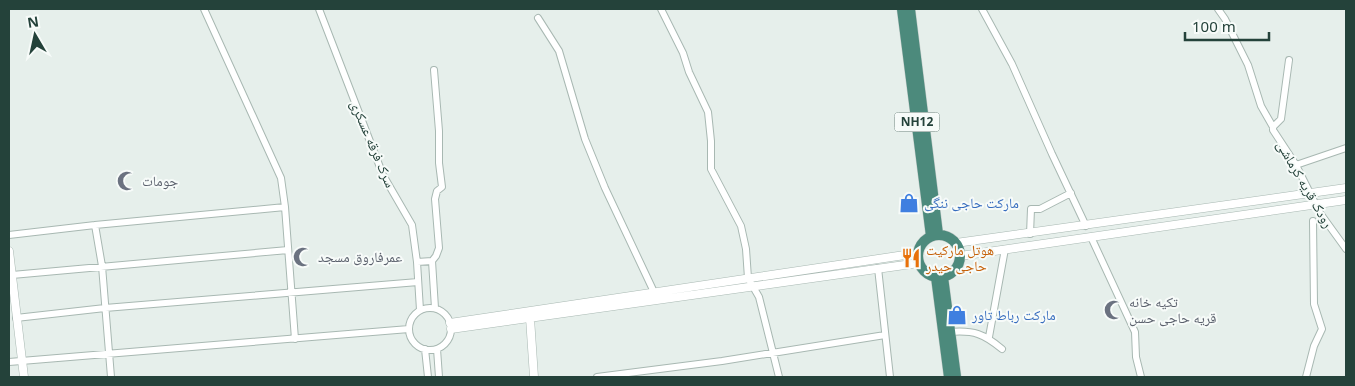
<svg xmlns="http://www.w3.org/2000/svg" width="1355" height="386" viewBox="0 0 1355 386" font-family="'Noto Sans','Noto Naskh Arabic',sans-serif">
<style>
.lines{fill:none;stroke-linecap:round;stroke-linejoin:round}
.minor-casing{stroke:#a8b8b2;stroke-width:8}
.tertiary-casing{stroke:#a8b8b2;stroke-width:9}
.trunk-casing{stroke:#c2cac8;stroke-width:11}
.minor{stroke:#fff;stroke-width:6}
.tertiary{stroke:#fff;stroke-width:8}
.trunk{stroke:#4c8a7c;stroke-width:10}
.labels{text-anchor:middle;stroke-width:4;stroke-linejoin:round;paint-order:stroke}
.shield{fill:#f7fbf9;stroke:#637a73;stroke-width:1}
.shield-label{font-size:12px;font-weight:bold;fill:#24423a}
.street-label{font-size:14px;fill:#24423a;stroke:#f7fbf9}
.worship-label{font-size:14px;fill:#5b616d;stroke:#f7fbf9;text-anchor:start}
.shop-label{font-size:14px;fill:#366cbe;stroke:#f7fbf9;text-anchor:start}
.food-label{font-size:14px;fill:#c56008;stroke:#f7fbf9;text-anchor:start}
</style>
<rect width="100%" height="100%" fill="#e6efeb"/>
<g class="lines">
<defs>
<path id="minor" d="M204,9L281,178L285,207L295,339
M319,9L383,175L412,225L417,262L420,310
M661,9L683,53L689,72L708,112L711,141V169L741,226L746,249L748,278L759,297L779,377
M982,9L1012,64L1052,154L1086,226
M1218,9L1225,19L1248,65L1261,106L1273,127
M538,18L559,51L585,139L605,188L654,292
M1289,60L1281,119L1273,127V130L1296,165L1320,213L1346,249
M1296,165L1346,148
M95,225L102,266L111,377
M1030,234L1031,209H1040L1071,193
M9,235L95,225L285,207
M1091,237L1135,332L1136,357L1141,377
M432,261L436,256L439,248L435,199L437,191L442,187L439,163V131L434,70
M417,262L432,261L435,308
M878,268L890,377
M12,275L288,250
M409 329a21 21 0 1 1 42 0a21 21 0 1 1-42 0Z
M16,318L105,308L418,282
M950,332C974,330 984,334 1002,349
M989,337L1005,249
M425,349L428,377
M437,349L439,377
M9,362L409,329
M597,377L722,361L885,335
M1306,377L1314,346L1322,329L1314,304L1313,221"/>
<path id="tertiary" d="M956,243L1346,188
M9,251L24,377
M960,256L1346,200
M530,318L534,377
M450,323L918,253
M451,329L919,263"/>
<path id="trunk" d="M902,9L931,236
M910,9L938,234
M918 256a21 21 0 1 1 42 0a21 21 0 1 1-42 0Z
M936,277L949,377
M943,277L956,377"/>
</defs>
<use href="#minor" class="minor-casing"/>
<use href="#tertiary" class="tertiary-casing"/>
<use href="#trunk" class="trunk-casing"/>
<use href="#minor" class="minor"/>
<use href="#tertiary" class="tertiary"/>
<use href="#trunk" class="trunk"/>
</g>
<defs>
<symbol id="mosque-bare" viewBox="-9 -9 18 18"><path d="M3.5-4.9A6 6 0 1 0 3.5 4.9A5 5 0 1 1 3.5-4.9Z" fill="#6b7280" stroke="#f7fbf9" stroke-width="2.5" paint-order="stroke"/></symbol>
<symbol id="shop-bare" viewBox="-9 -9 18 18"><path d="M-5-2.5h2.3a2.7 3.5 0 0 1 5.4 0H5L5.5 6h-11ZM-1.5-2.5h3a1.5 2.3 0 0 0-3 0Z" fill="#3f7fe0" stroke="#f7fbf9" stroke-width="2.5" paint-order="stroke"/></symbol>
<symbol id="restaurant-bare" viewBox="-9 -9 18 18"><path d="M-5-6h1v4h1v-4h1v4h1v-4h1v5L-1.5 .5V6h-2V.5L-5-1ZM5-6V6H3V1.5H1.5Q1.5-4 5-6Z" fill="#e8710a" stroke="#f7fbf9" stroke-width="2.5" paint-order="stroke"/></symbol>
</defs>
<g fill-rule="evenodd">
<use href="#mosque-bare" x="113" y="167" width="28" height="28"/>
<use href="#shop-bare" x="895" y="189" width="28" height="28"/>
<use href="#mosque-bare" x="289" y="243" width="28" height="28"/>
<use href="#restaurant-bare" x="897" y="244" width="28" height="28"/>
<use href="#mosque-bare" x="1100" y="296" width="28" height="28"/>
<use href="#shop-bare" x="943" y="301" width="28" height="28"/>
</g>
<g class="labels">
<rect class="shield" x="894.5" y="112.5" width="45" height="19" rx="4"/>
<g class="shield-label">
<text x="917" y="126">NH12</text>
</g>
<g class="street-label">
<text transform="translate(373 144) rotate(67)" y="5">سرک فرقه عسکری</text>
<text transform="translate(1305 184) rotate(60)" y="5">رودک قریه کرماشی</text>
</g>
<g class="worship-label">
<text x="142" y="186">جومات</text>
<text x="318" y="262">عمرفاروق مسجد</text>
<text x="1129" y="307">تکیه خانه<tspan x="1129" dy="16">قریه حاجی حسن</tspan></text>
</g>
<g class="shop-label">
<text x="924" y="208">مارکت حاجی ننگی</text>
<text x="972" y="320">مارکت رباط تاور</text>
</g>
<g class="food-label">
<text x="926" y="255">هوتل مارکیت<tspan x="926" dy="16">حاجی حیدر</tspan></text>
</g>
</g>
<rect width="1355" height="386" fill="none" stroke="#24423a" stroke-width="20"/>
<g transform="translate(35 35) rotate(351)" stroke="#f7fbf9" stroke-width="4" paint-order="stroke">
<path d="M0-4L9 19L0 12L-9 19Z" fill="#24423a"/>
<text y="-8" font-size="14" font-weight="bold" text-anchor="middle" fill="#24423a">N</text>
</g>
<path d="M1185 32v8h84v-8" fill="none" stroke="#24423a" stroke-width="2.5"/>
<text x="1192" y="32" font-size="15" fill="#24423a" stroke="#f7fbf9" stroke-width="4" paint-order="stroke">100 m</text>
</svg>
